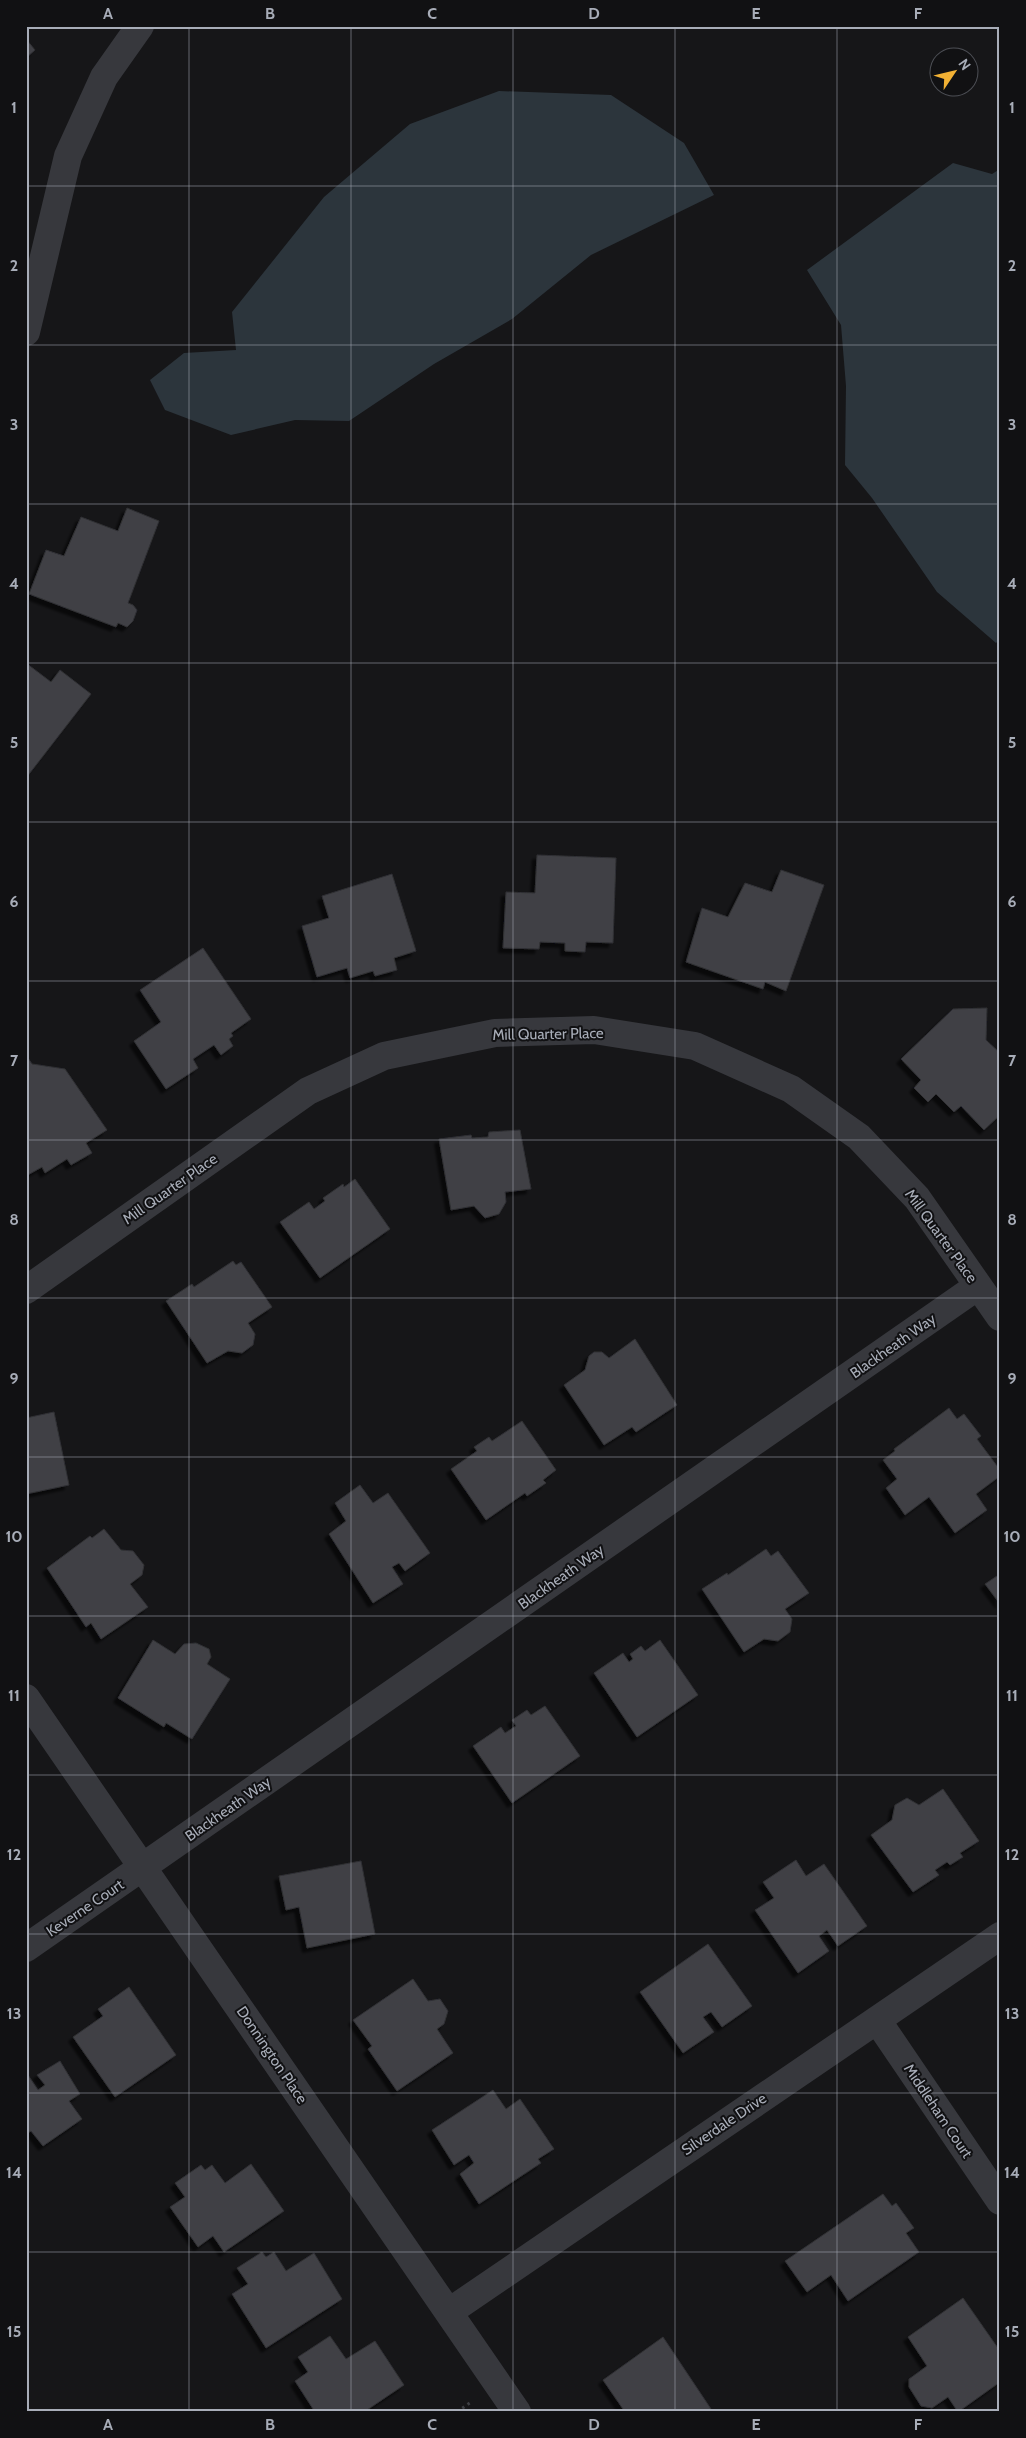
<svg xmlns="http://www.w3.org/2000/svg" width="1026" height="2438" viewBox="0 0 1026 2438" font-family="Cabin,sans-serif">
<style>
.water{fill:#2c353c}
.building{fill:#404145;stroke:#303034;filter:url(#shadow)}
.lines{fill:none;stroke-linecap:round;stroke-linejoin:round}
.path{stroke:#3d3f44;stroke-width:3;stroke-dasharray:2.5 4;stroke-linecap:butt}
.minor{stroke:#37383d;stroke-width:28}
.grid{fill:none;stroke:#a8adb8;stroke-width:1;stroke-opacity:0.55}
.labels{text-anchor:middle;stroke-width:4;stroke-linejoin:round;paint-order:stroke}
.street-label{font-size:15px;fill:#a8adb8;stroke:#111113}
.neatline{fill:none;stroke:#a8adb8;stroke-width:2}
.grid-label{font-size:16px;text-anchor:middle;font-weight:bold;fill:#a8adb8}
</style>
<defs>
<filter id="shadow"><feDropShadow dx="-4.5" dy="4.5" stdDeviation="1" flood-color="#0009"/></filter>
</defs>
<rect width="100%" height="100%" fill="#161618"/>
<path class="water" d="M499,91L611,95L684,143L714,195L591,255L512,319L434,364L349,421L295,420L231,435L165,410L150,380L184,353L236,350L232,312L324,197L410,124Z
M953,163L992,174L1000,169V639L996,643L937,592L872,498L845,465L846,386L841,325L807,270Z"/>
<path class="building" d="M26,39L35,50L26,58Z
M127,508L159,521L128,603L133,605L137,610L133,621L127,627L118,623L116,627L29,594L46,550L64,556L81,517L118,531Z
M26,663L51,682L60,670L91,694L26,778Z
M537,855L616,858L613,943L586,942L585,952L565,951V943L540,942L539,949L503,948L506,892L535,893Z
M781,870L824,885L786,991L765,982L763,989L686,962L702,908L728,917L745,883L772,892Z
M392,874L416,951L394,958L397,970L375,976L373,971L350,978L347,968L317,977L302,926L329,918L322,896Z
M203,948L251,1019L231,1033L233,1036L229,1039L233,1046L221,1055L214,1045L193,1059L198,1068L166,1089L134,1041L161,1022L140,990Z
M987,1008L986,1040L1000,1053V1115L984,1130L961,1106L954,1112L936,1094L928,1102L914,1088L921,1080L901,1059L953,1009Z
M26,1055L32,1064L65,1069L107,1130L86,1143L92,1153L71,1165L67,1159L45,1173L42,1167L26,1176Z
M520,1130L531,1189L505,1192L506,1202L499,1214L485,1218L474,1206L451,1210L439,1139L471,1135L472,1138L488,1137L489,1132Z
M355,1179L390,1229L320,1278L280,1222L309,1202L314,1209L325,1201L323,1198L343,1184L344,1187Z
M233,1261L236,1265L241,1262L272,1307L248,1323L255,1334L253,1345L242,1353L228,1351L207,1363L166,1301L192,1284L194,1287Z
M635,1339L677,1405L636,1432L632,1427L604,1445L564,1385L585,1370L589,1356L594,1352H602L609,1358Z
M949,1408L957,1419L964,1414L981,1436L977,1439L1000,1470V1476L976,1494L987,1510L955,1533L929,1497L905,1515L886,1488L897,1479L883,1460L895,1451L894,1449Z
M54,1412L69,1485L26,1494V1418Z
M522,1421L556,1470L543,1480L546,1483L527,1496L525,1493L486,1520L451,1469L477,1451L474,1447L489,1437L492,1441Z
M360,1485L373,1503L388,1493L430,1553L405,1571L399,1563L392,1567L403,1584L373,1603L329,1534L346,1521L335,1503Z
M104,1529L121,1550L133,1551L144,1565L142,1575L130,1584L148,1607L101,1639L91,1623L86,1627L47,1568L90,1536L92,1538Z
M766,1549L771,1556L778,1551L809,1593L785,1609L792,1619L790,1632L778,1641L764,1639L744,1652L702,1589L727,1573L728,1575Z
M1000,1574V1604L985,1584Z
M153,1640L175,1654L184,1644L196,1643L209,1649L211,1657L207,1664L230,1679L192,1739L166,1723L164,1727L118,1698Z
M660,1640L698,1695L637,1737L594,1673L623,1653L629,1662L633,1659L630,1654L641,1646L645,1651Z
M545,1706L580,1756L512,1803L473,1746L501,1727L505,1733L516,1726L512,1720L527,1710L531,1715Z
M943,1789L979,1841L960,1853L963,1857L950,1865L947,1862L935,1870L939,1875L913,1892L871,1835L892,1820L895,1805L907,1798L919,1805Z
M796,1860L806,1876L824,1864L867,1926L838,1946L827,1930L819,1936L829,1951L798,1973L755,1910L774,1898L763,1882Z
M361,1861L375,1934L307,1948L299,1907L286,1910L279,1876Z
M708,1944L752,2006L722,2027L711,2012L703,2017L714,2032L683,2053L640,1992Z
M413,1979L428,2001L440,1999L448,2011L444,2024L437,2029L453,2053L397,2091L368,2049L372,2046L353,2020Z
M129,1987L176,2055L115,2097L73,2037L103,2016L98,2009Z
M60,2061L80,2094L69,2101L82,2119L43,2146L31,2131L26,2134V2072L38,2090L45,2085L37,2075Z
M493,2090L506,2109L520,2099L554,2149L538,2159L541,2163L479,2204L460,2174L474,2163L469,2155L454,2165L432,2130Z
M251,2164L284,2211L224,2252L213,2236L198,2247L170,2207L185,2197L175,2183L201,2165L205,2170L212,2165L225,2183Z
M883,2194L892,2206L896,2203L914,2228L906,2233L919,2252L848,2301L831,2275L807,2292L785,2261Z
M262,2252L266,2257L274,2252L286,2271L314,2253L342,2299L266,2348L232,2294L248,2284L237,2268Z
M963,2298L1000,2351V2382L958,2412L948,2397L932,2408L921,2406L909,2387V2379L927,2366L908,2337Z
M330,2336L346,2359L375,2341L404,2385L364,2412H315L295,2381L308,2372L298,2357Z
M663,2337L711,2409L707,2412H625L603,2380Z"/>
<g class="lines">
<path class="path" d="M457,2412L471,2402"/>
<path class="minor" d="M26,332L68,156L104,77L140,26
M26,1290L308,1091L384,1056L495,1033L594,1030L695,1046L791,1089L859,1137L917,1198L1000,1317
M26,1698L517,2412
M26,1948L978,1286
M877,2020L1000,2201
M449,2312L1000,1936"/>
</g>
<path class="grid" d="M189,26V2412M351,26V2412M513,26V2412M675,26V2412M837,26V2412M26,186H1000M26,345H1000M26,504H1000M26,663H1000M26,822H1000M26,981H1000M26,1140H1000M26,1298H1000M26,1457H1000M26,1616H1000M26,1775H1000M26,1934H1000M26,2093H1000M26,2252H1000"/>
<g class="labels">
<g class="street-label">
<text transform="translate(548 1034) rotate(-1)" y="5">Mill Quarter Place</text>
<text transform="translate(170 1189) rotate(-35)" y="5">Mill Quarter Place</text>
<text transform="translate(941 1236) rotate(54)" y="5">Mill Quarter Place</text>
<text transform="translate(893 1346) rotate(-35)" y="5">Blackheath Way</text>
<text transform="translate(561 1577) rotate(-35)" y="5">Blackheath Way</text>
<text transform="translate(228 1809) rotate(-35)" y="5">Blackheath Way</text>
<text transform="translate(85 1908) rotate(-34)" y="5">Keverne Court</text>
<text transform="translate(272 2055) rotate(56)" y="5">Donnington Place</text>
<text transform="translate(938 2111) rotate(56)" y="5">Middleham Court</text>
<text transform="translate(724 2124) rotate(-34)" y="5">Silverdale Drive</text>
</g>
</g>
<rect width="1026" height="2438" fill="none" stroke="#111113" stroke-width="55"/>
<g transform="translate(954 72) rotate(55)"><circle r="24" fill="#111113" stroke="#4d4f55"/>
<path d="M0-4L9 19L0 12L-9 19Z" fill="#f2b134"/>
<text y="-8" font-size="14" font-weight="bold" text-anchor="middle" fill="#a8adb8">N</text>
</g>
<rect x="28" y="28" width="970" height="2382" class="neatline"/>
<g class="grid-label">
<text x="108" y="19">A</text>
<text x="270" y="19">B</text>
<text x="432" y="19">C</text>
<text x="594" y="19">D</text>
<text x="756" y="19">E</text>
<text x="918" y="19">F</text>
<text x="14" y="113">1</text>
<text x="1012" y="113">1</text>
<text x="14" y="271">2</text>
<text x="1012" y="271">2</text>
<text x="14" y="430">3</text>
<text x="1012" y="430">3</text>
<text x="14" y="589">4</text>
<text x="1012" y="589">4</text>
<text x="14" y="748">5</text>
<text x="1012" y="748">5</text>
<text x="14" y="907">6</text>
<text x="1012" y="907">6</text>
<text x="14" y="1066">7</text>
<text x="1012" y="1066">7</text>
<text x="14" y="1225">8</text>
<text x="1012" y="1225">8</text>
<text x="14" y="1384">9</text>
<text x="1012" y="1384">9</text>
<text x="14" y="1542">10</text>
<text x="1012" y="1542">10</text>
<text x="14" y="1701">11</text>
<text x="1012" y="1701">11</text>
<text x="14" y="1860">12</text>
<text x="1012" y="1860">12</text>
<text x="14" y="2019">13</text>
<text x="1012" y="2019">13</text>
<text x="14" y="2178">14</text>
<text x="1012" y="2178">14</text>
<text x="14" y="2337">15</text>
<text x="1012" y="2337">15</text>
<text x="108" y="2430">A</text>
<text x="270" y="2430">B</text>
<text x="432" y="2430">C</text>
<text x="594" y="2430">D</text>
<text x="756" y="2430">E</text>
<text x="918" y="2430">F</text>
</g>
</svg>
